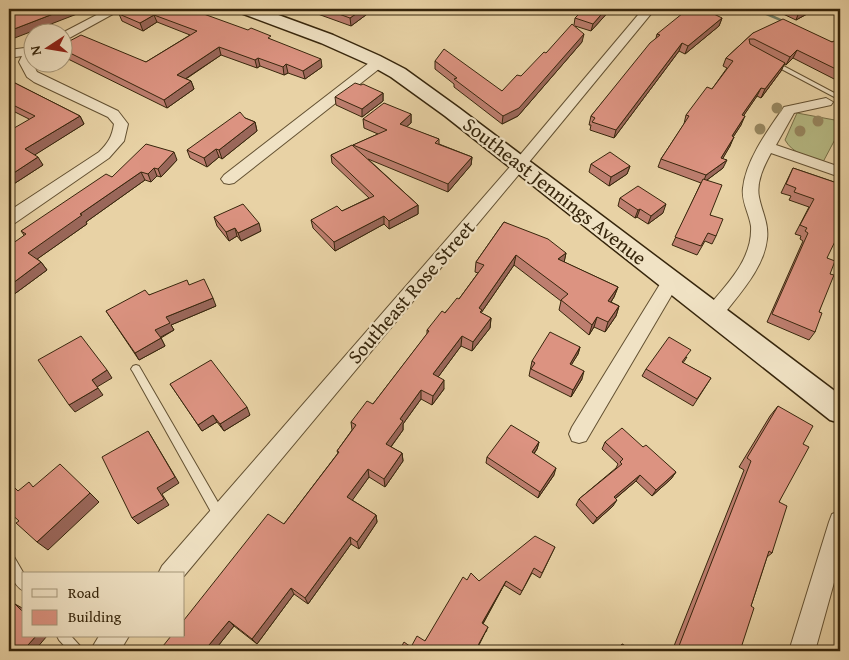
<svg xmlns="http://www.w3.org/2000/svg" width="849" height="660" viewBox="0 0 849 660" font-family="'Gentium Book Plus',serif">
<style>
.green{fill:#b7bb85;stroke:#777048}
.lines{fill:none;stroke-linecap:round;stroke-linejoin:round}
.stream{fill:#717e67;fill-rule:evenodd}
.lane-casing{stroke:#635132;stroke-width:2}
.street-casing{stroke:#635132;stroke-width:2}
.secondary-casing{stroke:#37260c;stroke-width:3}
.lane{fill:#f0e2c4;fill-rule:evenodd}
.street{fill:#f0e2c4;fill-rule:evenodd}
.secondary{fill:#f0e2c4;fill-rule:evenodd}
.tree{fill:#988861}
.wall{fill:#bd7e6f;stroke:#37260c}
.shaded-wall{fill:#9a675a;stroke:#37260c}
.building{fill:#dc9381;stroke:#37260c}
.labels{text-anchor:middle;stroke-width:4.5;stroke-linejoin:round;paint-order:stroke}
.street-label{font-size:20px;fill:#37260c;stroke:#f0e2c4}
</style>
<rect width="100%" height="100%" fill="#e8d2a5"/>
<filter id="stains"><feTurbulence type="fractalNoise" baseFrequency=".004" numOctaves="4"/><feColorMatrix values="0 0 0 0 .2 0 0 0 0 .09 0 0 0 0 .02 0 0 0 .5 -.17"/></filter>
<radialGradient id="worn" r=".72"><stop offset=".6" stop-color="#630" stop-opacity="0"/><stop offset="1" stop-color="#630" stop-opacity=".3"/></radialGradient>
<path class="green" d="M797,113L840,121V130L823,162C808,157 793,154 785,140Z"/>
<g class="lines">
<path class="stream" d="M759,9H763L764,11L790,23L787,24L761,13Z"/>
<defs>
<path id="lane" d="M770,61H774L840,96V100L770,63Z
M136,365L139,366L223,511L224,515L223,519L219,520L215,519L133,372L131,369L133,366Z
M9,553L13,555L24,574V591C11,585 8,565 9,553Z
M57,636H71L81,647L83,651H69L59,640Z"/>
<path id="street" d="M108,9H122L62,42V33Z
M643,9H655L525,167L184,576V574H158L162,566L515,161Z
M32,47V62L37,72L118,111L128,124L124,141L109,158L15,223L9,225V211L99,152C108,143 112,137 114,124L108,117L34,82L27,77L19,62L22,56L9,58V50Z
M379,58L386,62L384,65L234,183L229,184L224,183L221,179L224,175L374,59Z
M826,98L833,102L831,105L794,113L776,145L840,167V177L771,153C764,166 756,182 759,197C762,212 769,224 767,239C764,269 738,295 721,318L714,320L707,318L705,313L707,308C727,284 753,259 751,226C749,213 741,201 743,188C746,160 768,130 784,107Z
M671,274L677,276L680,281L586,441L579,443L572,441L569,434L572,427L665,276Z
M840,511V561L815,651H789L829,522L832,514Z
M99,636H129L120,651H90Z"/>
<path id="secondary" d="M239,9H262L333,35L380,56L405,69L459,108L840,395V423L830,420L445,116L391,77L368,64L321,43L241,13Z"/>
</defs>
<use href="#lane" class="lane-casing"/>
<use href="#street" class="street-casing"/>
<use href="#secondary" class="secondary-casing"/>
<use href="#lane" class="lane"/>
<use href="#street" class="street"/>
<use href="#secondary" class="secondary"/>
</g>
<g class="tree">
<circle cx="777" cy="108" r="5.5"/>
<circle cx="818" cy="121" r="5.5"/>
<circle cx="760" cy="129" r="5.5"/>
<circle cx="800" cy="131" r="5.5"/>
</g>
<path class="wall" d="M127,9L272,40L322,67L305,79L288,73L284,75L260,66L257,68L221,55L186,79L191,81L194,89L167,108L62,56V45L146,62L190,35L157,22L143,31L122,21L119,14Z
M304,9H374L351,26Z
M584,9H611L591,31L575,26L582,42L518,116L502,124L454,87V84L435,69V61L502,91L521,76L546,53L574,25L575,18Z
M783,9H816L796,20L781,13Z
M722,18L719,26L685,54L679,51L614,138L590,130L591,125H589L591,116L656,38L657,34Z
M753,33L832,42H840V82L793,58L786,65L784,64L781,71L761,98L757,96L743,116L741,125L733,137L730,146L722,159L723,168L707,180L710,215L716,236L712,244L705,241L697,255L672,245L701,183L658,167L661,159L684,124L686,115L712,89L727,68L723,66L726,58Z
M9,80L80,116L84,124L34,155L43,165L9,187L29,119L9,109Z
M383,93V101L362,117L336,105L335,97Z
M411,114V123L406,127L439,139V144L472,157L471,165L448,192L368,159L418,205V214L389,229L384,224L335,251L313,228L311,220L342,211L369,198L332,163L331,155L378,134L364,128L363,119Z
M245,118L255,122L257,131L222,159L219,157L207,167L190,158L187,150Z
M177,160L161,177L157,176L151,182L145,180L86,222L87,224L37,259L41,262L47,270L9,298L24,235L21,231L112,177Z
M591,164L630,166L627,174L609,186L589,172Z
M793,168L840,184L827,258L830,274L819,312L815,332L809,340L767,322L803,241L800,239L801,236L795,234L809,207L789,200L791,196L781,193Z
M620,198L663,213L648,224L637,217L635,218L618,206Z
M214,217L261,231L241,241L237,236L229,241L217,226Z
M504,222L566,253L564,262L618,287L614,297L611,302L619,306L616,316L605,332L594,327L589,335L559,310L561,301L514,265L481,313L491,318L490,328L472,351L461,346L438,377L444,389L432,405L421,399L403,424V430L391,447L402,453L403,461L385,487L369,477L352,500L376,515L377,522L359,549L351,544L308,604L294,594L257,644L234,626L214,651H159L284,524L338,453L337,451L352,430L351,422L373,404L427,334V330L459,299L478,273L475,272L476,262Z
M189,285L216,306L171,325L174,330L161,338L165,346L139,360L106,311L149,295Z
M580,347L578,354L571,365L582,379L571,397L529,376L532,361Z
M687,357L683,363L711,378L693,406L642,376L646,369Z
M170,384L250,415L224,431L217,422L202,431Z
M778,406L803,444L779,502L772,553L767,557L751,606L740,651H672L744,470L739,467L770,416Z
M539,442L537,449L534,454L554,475L538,498L486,463L487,457Z
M605,442L643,447L676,472L671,479L652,496L636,481L615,499L613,506L593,524L576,505L579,499L616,468L618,464L602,449Z
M555,547L540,578L532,573L520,595L504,585L483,624L487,631L411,647L425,641L467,580L479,581Z
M622,644L634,651H616L617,649Z"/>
<path class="shaded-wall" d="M66,9H90L12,39L9,33V31Z
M363,9H374L351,26L350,18Z
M606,9H611L591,31L593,24Z
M805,9H816L796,20L799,12Z
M154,15L157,22L143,31L140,23Z
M722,18L719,26L685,54L688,46Z
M584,34L582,42L518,116L502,124L503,116Z
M682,43L679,51L614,138L616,130Z
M219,47L221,55L179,83L177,75Z
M797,50L793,58L786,65L790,57Z
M258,58L260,66L257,68L255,60Z
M321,59L322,67L305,79L303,71Z
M785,63L781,71L761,98L765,89Z
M286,64L288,73L284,75L283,67Z
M191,81L194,89L167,108L164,100Z
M761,88L757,96L738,124L742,115Z
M383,93V101L362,117V109Z
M411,114V123L400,132V124Z
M80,116L84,124L30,158L25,149Z
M745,116L741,125L728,145L732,136Z
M255,122L257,131L222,159L219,150Z
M734,137L730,146L718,167L721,158Z
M216,149L219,157L207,167L204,158Z
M174,152L177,160L161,177L158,169Z
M38,157L43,165L9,187V176Z
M472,157L471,165L448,192V184Z
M727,160L723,168L703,183L706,175Z
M630,166L627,174L609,186L611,177Z
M154,168L157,176L151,182L148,174Z
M141,172L145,180L86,222L87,224L33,262L28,253L80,214Z
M666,204L663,213L648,224L651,216Z
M418,205V214L389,229V221Z
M640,209L637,217L635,218L638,210Z
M384,216V224L335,251L334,242Z
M259,223L261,231L241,241L238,233Z
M235,228L237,236L229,241L226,232Z
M566,253L564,263L558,259Z
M516,255L514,265L481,313V320L479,308Z
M41,262L47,270L9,298V286Z
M618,287L614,297L605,311L608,301Z
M213,298L216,306L171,325L174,330L159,338L155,330L166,317Z
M619,306L616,316L605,332L608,322Z
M597,317L594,327L589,335L592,325Z
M491,318L490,328L472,351L473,342Z
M462,336L461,346L433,384V374Z
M161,338L165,346L139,360L135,353Z
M580,347L578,354L567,372L570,364Z
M107,370L112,378L97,387L92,380Z
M584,371L582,379L571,397L573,390Z
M444,380V389L432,405L433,396Z
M98,388L103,395L75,412L69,405Z
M421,390V399L403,424V430L387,452L386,444L400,419Z
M247,407L250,415L224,431L220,424Z
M213,415L217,422L202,431L198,425Z
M148,431L179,483L162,494L169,505L138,524L132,518L157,488Z
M539,442L537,449L530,459L532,452Z
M402,453L403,461L385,487L384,479Z
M556,468L554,475L538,498L540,492Z
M368,469L369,477L349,505L347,497Z
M676,472L671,479L652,496L656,490Z
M640,475L636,481L610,503L614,497Z
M90,493L99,502L48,550L37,542Z
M617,500L613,506L593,524L597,518Z
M376,515L377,522L359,549L357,542Z
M350,537L351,544L308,604L305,598Z
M506,581L504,585L481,627L482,623Z
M291,588L294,594L257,644L252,639Z
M15,604L24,609V613Z
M229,621L234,626L214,651H204Z
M488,627L476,651H475Z
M36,636H47L36,649L38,651H29L28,645Z"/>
<path class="building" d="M9,9H66L9,31Z
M127,9H190L248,30L251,28L271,36L268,38L321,59L303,71L286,64L283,67L258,58L255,60L219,47L177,75L191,81L164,100L62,49V45L81,35L146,62L197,31L154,15L140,23L119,14Z
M325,9H363L350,18Z
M584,9H606L593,24L575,18Z
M688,9H704L722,18L688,46L682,43L616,130L592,122L595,118L591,116L650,43L660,35L657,34Z
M792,9H805L799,12Z
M783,19L832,42L836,40L840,42V71L797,50L790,57L754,39H749L750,44L785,63L765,89L761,88L742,115L745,116L732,136L734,137L721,158L727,160L706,175L661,159L689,116L686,115L707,87L712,89L733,61L726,58L753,33Z
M572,24L584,34L519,108L503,116L454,79L457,78L435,61L444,49L502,91L517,75L521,76L544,52L546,53Z
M9,80L80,116L25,149L38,157L9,176V131L35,116L9,103Z
M355,83L361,85L363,84L383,93L362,109L335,97Z
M384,103L411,114L400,124L439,139L435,143L472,157L448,184L353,145L387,130L363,119Z
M240,112L245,118L255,122L219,150L216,149L204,158L187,150Z
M146,144L174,152L158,169L154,168L148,174L141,172L80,214L82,215L28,253L41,262L9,286V246L26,234L21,231L106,174L112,177Z
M352,145L418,205L389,221L384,216L334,242L311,220L337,206L342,211L374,196L331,155Z
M610,152L630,166L611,177L591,164Z
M793,168L840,184V231L827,258L835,261L830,274L834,275L819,312L822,313L815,332L772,314L808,233L805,231L807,228L800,225L814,199L794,192L796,188L786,184Z
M703,179L722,185L710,215L723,219L716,236L708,233L701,246L675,237Z
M638,186L666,204L651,216L640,209L638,210L620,198Z
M243,204L259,223L238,233L235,228L226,232L214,217Z
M504,222L548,239L566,253L558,259L618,287L608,301L619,306L608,322L597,317L592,325L561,300L568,294L516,255L479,308L482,310L480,312L491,318L473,342L462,336L433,374L444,380L433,396L421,390L400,419L403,421L386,444L402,453L384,479L368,469L347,497L376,515L357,542L350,537L305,598L291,588L252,639L229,621L204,651H159L171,636H184V620L268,514L284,524L339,452L337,451L356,425L351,422L367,401L373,404L429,331L427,330L442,311L445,313L457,298L459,299L484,265L476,262Z
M204,279L213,298L166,317L170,323L155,330L161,338L135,353L106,311L145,290L149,295L187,280L189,285Z
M550,332L580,347L570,364L584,371L573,390L531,369L535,363L532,361Z
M81,336L107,370L92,380L98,388L69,405L38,360Z
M669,337L691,350L682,362L711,378L697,399L646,369Z
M211,360L247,407L220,424L213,415L198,425L170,384Z
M778,406L813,426L803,444L809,447L779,502L787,506L772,553L769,551L751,606L754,608L740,651H677L751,461L747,458Z
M511,425L539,442L532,452L556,468L540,492L487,457Z
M622,428L643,447L646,445L676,472L656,490L640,475L614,497L617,500L597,518L579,499L622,464L620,462L623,459L605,442Z
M148,431L175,477L157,488L164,499L132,518L102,457Z
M60,464L90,493L37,542L16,523L19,521L9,512V484L10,483L18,491L29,482L33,487Z
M535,536L555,547L542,573L534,568L522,591L506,581L482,623L488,627L475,651H399L404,642L411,647L417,636L425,641L463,577L467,580L471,573L479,581Z
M15,604L24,613V636H36L28,645L31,649L29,651H9V609Z
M622,644L634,651H619Z"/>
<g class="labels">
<g class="street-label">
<text transform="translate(555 191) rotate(38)" y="7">Southeast Jennings Avenue</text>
<text transform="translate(411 292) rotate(-49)" y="7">Southeast Rose Street</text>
</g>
</g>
<rect width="849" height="660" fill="none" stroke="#e8d2a5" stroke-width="30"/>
<rect x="10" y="10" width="829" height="640" fill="none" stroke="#37260c" stroke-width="2.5"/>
<rect x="15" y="15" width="819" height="630" fill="none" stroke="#37260c"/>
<rect x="22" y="572" width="162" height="65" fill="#f0e2c4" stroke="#a6977a"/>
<rect x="32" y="589" width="25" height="8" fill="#f0e2c4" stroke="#a6977a"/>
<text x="68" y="598" font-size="15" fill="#37260c">Road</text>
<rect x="32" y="610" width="25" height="15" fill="#dc9381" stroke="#a6977a"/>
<text x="68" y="622" font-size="15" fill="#37260c">Building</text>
<g transform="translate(48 48) rotate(258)"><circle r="24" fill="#f0e2c4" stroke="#a6977a"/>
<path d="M0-4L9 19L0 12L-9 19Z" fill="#8f2418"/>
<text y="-8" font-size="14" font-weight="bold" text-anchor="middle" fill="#37260c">N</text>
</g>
<rect width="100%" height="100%" filter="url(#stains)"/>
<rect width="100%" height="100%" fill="url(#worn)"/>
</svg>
